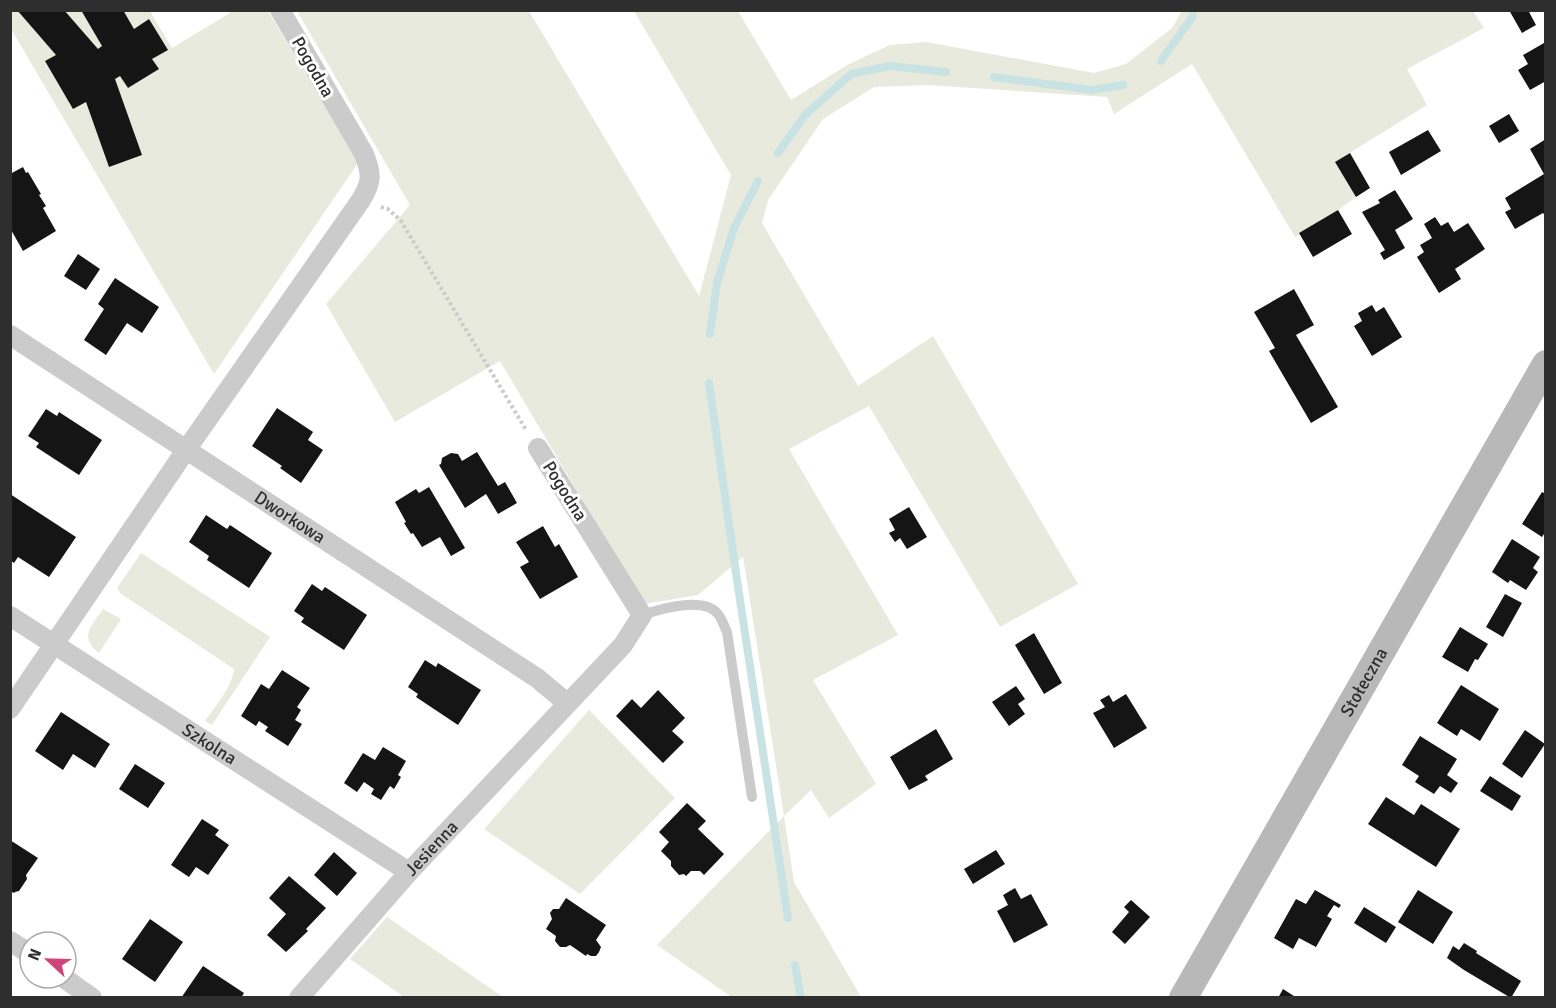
<svg xmlns="http://www.w3.org/2000/svg" width="1556" height="1008" viewBox="0 0 1556 1008" font-family="Signika,sans-serif">
<style>
.green{fill:#e8eadd}
.lines{fill:none;stroke-linecap:round;stroke-linejoin:round}
.stream{stroke:#c9e3e5;stroke-width:8}
.building{fill:#151515}
.path{stroke:#cbcbcb;stroke-width:4;stroke-dasharray:3 3;stroke-linecap:butt}
.lane{stroke:#cbcbcb;stroke-width:10}
.street{stroke:#cbcbcb;stroke-width:20}
.secondary{stroke:#b8b8b8;stroke-width:28}
.labels{text-anchor:middle;stroke-width:6;stroke-linejoin:round;paint-order:stroke}
.street-label{font-size:18px;fill:#2e2e2e;stroke:#fff}
</style>
<rect width="100%" height="100%" fill="#fff"/>
<path class="green" d="M10,11H150L172,48L233,11H268L358,163L214,374L11,29Z
M297,11H529L699,296L731,175L634,11H738L791,100L847,65L890,45L926,42L1094,73L1126,64L1172,28L1182,11H1473L1484,28L1407,69L1427,105L1335,162L1356,197L1338,210L1295,237L1192,64L1114,114L1107,97L928,85L874,87L823,119L768,200L762,223L858,386L933,336L1078,584L1000,627L869,406L789,449L898,635L813,680L876,784L829,818L811,790L784,816L794,882L861,997L733,998L657,945L784,816L743,557L698,595L644,604L500,361L395,422L326,304L410,205Z
M141,553L270,637L212,725L205,721C216,705 232,688 234,669L120,593L117,588Z
M103,609L121,619L99,653C78,638 92,625 103,609Z
M589,710L675,798L580,894L484,829Z
M387,917L503,997H404L350,959Z"/>
<g class="lines">
<path class="stream" d="M1161,61L1193,16
M994,77L1092,90L1123,85
M778,153L805,115L851,74L890,66L946,72
M710,334L717,283L734,228L758,181
M709,383L737,580L788,918
M795,965L801,998"/>
</g>
<path class="building" d="M17,10H64L98,49L102,46L81,10H123L134,29L149,19L168,50L152,59L159,69L128,88L120,76L115,79L142,155L109,167L86,102L73,109L45,61L56,55Z
M1509,10H1528L1536,25L1522,33Z
M1544,43L1546,45V81L1530,90L1518,70L1528,64L1523,55Z
M1509,114L1519,131L1499,143L1489,126Z
M1428,130L1441,151L1401,175L1389,152Z
M1546,139V173L1544,174L1530,149Z
M1350,153L1370,188L1356,197L1335,162Z
M23,167L26,173L28,172L41,194L39,195L46,206L43,208L56,231L23,251L10,228V174Z
M1544,174L1546,177V217L1543,213L1515,229L1505,212L1511,209L1505,198Z
M1395,190L1413,219L1395,230L1405,248L1384,260L1380,253L1385,250L1362,212L1380,203L1378,200Z
M1338,210L1352,234L1313,257L1299,233Z
M1435,217L1441,226L1448,222L1454,232L1468,223L1485,249L1455,269L1461,279L1439,293L1417,257L1424,252L1420,245L1432,238L1424,224Z
M78,254L100,269L86,290L64,276Z
M115,278L159,307L142,333L127,323L106,355L84,340L104,309L98,304Z
M1294,289L1314,325L1296,335L1338,407L1311,423L1269,351L1275,348L1254,312Z
M1372,305L1376,312L1384,307L1402,337L1372,356L1354,326L1362,321L1358,313Z
M277,408L313,432L308,440L323,450L301,483L280,468L282,466L252,446Z
M46,409L57,416L59,412L102,440L79,475L36,447L39,443L28,436Z
M477,452L498,486L505,482L517,503L498,514L486,494L465,508L439,465L441,464L442,458L451,453L458,454L462,461Z
M429,487L465,548L451,556L440,537L422,547L413,533L411,534L404,523L406,522L395,502L416,489L419,493Z
M1542,492L1546,494V531L1542,537L1522,524Z
M10,494L76,537L49,577L18,557L14,563L10,560Z
M909,507L927,537L907,549L900,538L895,542L889,533L895,530L889,519Z
M206,515L227,529L230,525L272,553L249,588L207,560L209,556L189,542Z
M543,526L555,547L559,544L578,577L540,599L520,567L529,562L516,542Z
M1512,539L1540,557L1533,568L1538,572L1526,590L1510,580L1508,583L1492,572Z
M312,584L322,591L325,587L367,615L344,650L301,622L304,618L294,611Z
M1505,594L1522,603L1503,637L1486,627Z
M1460,627L1488,644L1478,660L1475,659L1468,672L1442,657Z
M1034,633L1062,683L1044,694L1015,645Z
M425,660L436,667L438,663L481,690L458,725L416,697L418,694L408,687Z
M282,670L310,688L297,707L301,710L295,720L302,724L288,746L265,731L268,727L259,721L256,726L241,716L261,684L269,689Z
M1461,685L1499,709L1480,741L1461,729L1457,736L1437,723Z
M1016,686L1025,699L1018,704L1025,714L1009,726L992,702Z
M658,690L685,718L672,731L684,742L663,763L616,716L632,699L641,708Z
M1126,694L1147,728L1114,748L1093,713L1105,707L1100,700L1109,695L1113,702Z
M61,712L110,744L95,768L73,754L63,770L35,751Z
M936,729L953,759L925,776L928,780L909,790L890,757Z
M1525,730L1545,744L1522,778L1502,764Z
M1420,736L1457,759L1447,775L1458,783L1451,793L1440,786L1434,794L1415,782L1419,776L1402,765Z
M383,747L406,761L398,775L401,777L394,789L390,786L381,800L371,794L374,789L364,782L357,792L344,783L363,753L375,760Z
M135,764L165,783L148,808L119,789Z
M1490,776L1521,796L1512,811L1480,791Z
M1386,797L1414,815L1421,804L1460,829L1436,867L1368,824Z
M687,803L706,821L698,829L724,854L704,875L700,871H691L686,876L684,874L679,875L671,866V861L661,851L669,842L659,832Z
M202,819L219,830L215,835L229,845L208,875L196,867L189,877L171,865Z
M10,840L38,858L26,875L27,879L19,891L15,892L14,893L10,891Z
M996,850L1005,864L973,884L964,869Z
M334,852L357,873L337,896L314,875Z
M289,876L326,908L306,929L308,931L286,952L267,935L286,914L269,898Z
M1015,888L1021,899L1031,894L1048,925L1014,943L997,911L1008,905L1003,895Z
M1315,890L1341,905L1339,908L1334,905L1327,916L1332,919L1316,947L1299,938L1293,949L1274,938L1296,899L1306,904Z
M1418,890L1453,912L1433,944L1398,922Z
M566,898L606,925L596,940L601,947L599,952L596,956H591L587,954L586,956L570,945L566,947H560L555,941L556,936L546,929L552,919L550,913L553,909H559Z
M1131,900L1150,917L1125,944L1112,932L1129,912L1124,907Z
M1364,907L1396,927L1386,943L1354,923Z
M150,919L183,942L155,982L122,959Z
M1464,943L1477,951L1476,953L1521,981L1511,998L1464,970L1447,958L1453,946L1459,950Z
M203,966L244,993L241,998H181Z
M1283,989L1297,998H1278Z"/>
<g class="lines">
<path class="path" d="M381,207L388,209L401,221L526,430"/>
<path class="lane" d="M642,615C660,609 704,596 718,614C722,619 724,626 727,632L752,797"/>
<g class="street">
<path id="s1" d="M10,335L537,678L567,703"/>
<path id="s2" d="M10,616L409,872"/>
<path d="M10,709L186,450L361,200C372,182 372,174 364,154L280,10"/>
<path d="M10,941L30,954"/>
<path d="M64,978L92,998"/>
<path id="s3" d="M299,998L409,872L623,645L642,615L538,448"/>
</g>
<path class="secondary" id="s4" d="M1183,998L1546,364"/>
</g>
<g class="labels">
<g class="street-label">
<text transform="translate(313 67) rotate(60)" y="6">Pogodna</text>
<text transform="translate(565 491) rotate(58)" y="6">Pogodna</text>
<text dy="6" stroke="none"><textPath href="#s1" startOffset="334">Dworkowa</textPath></text>
<text dy="6" stroke="none"><textPath href="#s4" startOffset="364">Stołeczna</textPath></text>
<text dy="6" stroke="none"><textPath href="#s2" startOffset="237">Szkolna</textPath></text>
<text dy="6" stroke="none"><textPath href="#s3" startOffset="200">Jesienna</textPath></text>
</g>
</g>
<rect width="1556" height="1008" fill="none" stroke="#2e2e2e" stroke-width="24"/>
<g transform="translate(48 960) rotate(292)"><circle r="28" fill="#ffffff" stroke="#ababab" stroke-width="1.5"/>
<path d="M0-4.5L10 22L0 15L-10 22Z" fill="#d0447b"/>
<text y="-9" font-size="16" font-weight="bold" text-anchor="middle" fill="#2e2e2e">N</text>
</g>
</svg>
